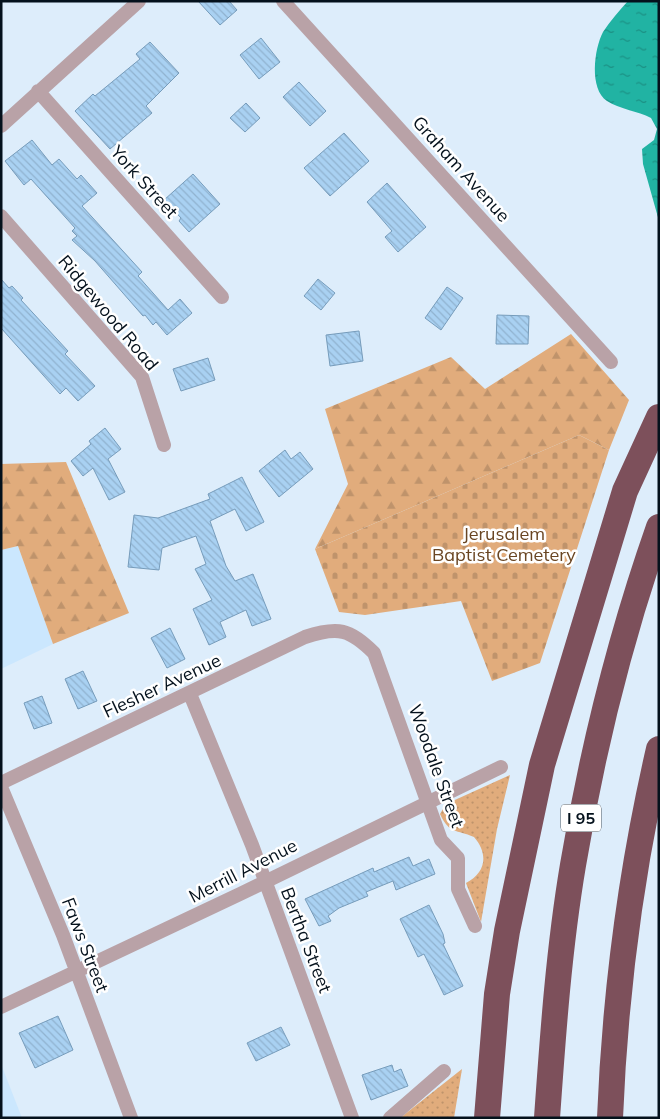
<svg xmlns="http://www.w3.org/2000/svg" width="660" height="1119" viewBox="0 0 660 1119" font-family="Mulish,sans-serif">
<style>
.built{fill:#cbe7fe}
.grass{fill:url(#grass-dots)}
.forest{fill:url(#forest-firs)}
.cemetery{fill:url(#cemetery-stones)}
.water{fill:url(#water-ripples)}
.building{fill:url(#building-back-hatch);stroke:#769cbb}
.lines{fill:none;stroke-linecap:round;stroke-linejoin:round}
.street{stroke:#b9a2a7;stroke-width:14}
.highway{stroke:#7d505b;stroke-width:26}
.labels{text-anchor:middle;stroke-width:5;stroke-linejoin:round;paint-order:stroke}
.shield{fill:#fff;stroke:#4f5860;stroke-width:1}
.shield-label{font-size:16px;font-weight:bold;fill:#04111c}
.street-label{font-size:18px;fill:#04111c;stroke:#fff}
.park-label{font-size:18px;fill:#694522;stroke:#fff}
</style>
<defs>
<pattern id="grass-dots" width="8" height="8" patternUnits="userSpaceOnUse" patternTransform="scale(1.25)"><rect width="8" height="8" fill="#e1ac7c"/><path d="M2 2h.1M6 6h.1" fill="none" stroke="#bf936b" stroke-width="1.8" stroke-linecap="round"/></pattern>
<pattern id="forest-firs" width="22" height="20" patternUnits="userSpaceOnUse" patternTransform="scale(1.25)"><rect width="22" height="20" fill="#e1ac7c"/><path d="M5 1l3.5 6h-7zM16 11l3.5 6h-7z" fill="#bf936b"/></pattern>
<pattern id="cemetery-stones" width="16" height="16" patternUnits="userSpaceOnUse" patternTransform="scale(1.25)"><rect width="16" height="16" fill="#e1ac7c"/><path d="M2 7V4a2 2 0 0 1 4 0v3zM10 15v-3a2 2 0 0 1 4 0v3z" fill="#bf936b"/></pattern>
<pattern id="water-ripples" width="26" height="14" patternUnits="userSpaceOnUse" patternTransform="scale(1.25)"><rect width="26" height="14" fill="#21b3a3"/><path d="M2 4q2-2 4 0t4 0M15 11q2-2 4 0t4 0" fill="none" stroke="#1b9084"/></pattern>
<pattern id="building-back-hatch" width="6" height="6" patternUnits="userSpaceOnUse" patternTransform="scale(1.25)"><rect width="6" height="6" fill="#a9d1f2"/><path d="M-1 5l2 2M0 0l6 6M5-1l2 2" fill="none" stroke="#90b2cf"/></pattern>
</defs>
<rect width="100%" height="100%" fill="#ddedfb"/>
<path class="built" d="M18,546L53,644L1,669V550Z
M1,1064L22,1118H1Z"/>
<path class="grass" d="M510,775L497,829L481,922L466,883C487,872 488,853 474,837C456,829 450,835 440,814L446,804Z
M462,1069L454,1118H400Z"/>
<path class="forest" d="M571,334L629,400L609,450L579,435L315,549L348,484L325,409L451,357L485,389Z
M66,462L129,613L53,644L18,546L1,550V464Z"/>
<path class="cemetery" d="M579,435L609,450L540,663L492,681L461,601L365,615L339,612L315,549Z"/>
<path class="water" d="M628,1H659V221L643,164L642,149L654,140L657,129L651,118C638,111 619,109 607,101C589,89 594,49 603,32C610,21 619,11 628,1Z"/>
<path class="building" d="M198,1H229L237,10L220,25Z
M261,38L280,62L259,79L240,55Z
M150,42L179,73L146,106L152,113L110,149L75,111L93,94L95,96L140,59L136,54Z
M299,82L326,111L310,126L283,97Z
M246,103L260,118L245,132L230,118Z
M344,133L369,161L330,196L304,168Z
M32,140L52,165L59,159L77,179L81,175L97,193L82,206L142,272L138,276L168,310L180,299L192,313L167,335L156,322L153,325L145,315L143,316L95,261L72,240L77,236L72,231L75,228L31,179L24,185L5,161Z
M193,174L220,204L189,232L179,221L181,218L164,200Z
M387,183L426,227L398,252L385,237L392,231L367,202Z
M1,279L9,288L12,286L23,298L21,300L68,351L65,354L95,386L78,401L66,388L60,394L1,328Z
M318,279L335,293L321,310L304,296Z
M447,287L463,298L441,330L425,318Z
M497,315L529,316L528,344H496Z
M359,331L363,361L330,366L326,335Z
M208,358L215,380L181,391L173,369Z
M105,428L121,449L108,459L125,492L109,500L93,468L83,476L71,461L91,444L89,441Z
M285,450L291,459L300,452L313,469L279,497L259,471Z
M242,477L264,522L246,531L235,509L210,521L226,566L235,581L253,574L271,619L252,626L246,610L220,622L226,637L209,645L193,609L212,600L195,569L206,564L196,536L162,548L159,570L128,567L134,515L158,518L210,499L208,494Z
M170,628L185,659L167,668L151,638Z
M83,671L97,701L78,709L65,679Z
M42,696L52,723L34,729L24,703Z
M409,857L413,866L429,859L435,874L396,890L393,881L366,892L368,896L339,908L328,916L331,921L319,926L305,899L373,868L374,872Z
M429,905L443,934L445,943L443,944L463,986L444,995L424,954L418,957L400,919Z
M58,1016L73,1050L35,1068L19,1033Z
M281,1027L290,1045L256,1061L247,1043Z
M392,1065L394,1072L401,1069L408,1086L371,1100L362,1075Z"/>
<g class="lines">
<path class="street" d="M283,1L611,362
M38,91L222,297
M1,126L139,1
M1,216L142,377L164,445
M190,694L252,845L352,1118
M1,783L305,637C338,626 350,629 374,653L441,840L458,858V889L475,926
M1,787L63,935L131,1118
M1,1007L240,894L501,767
M390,1118L444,1071"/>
<path class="highway" d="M487,1118L497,994L507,931L542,765L625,491L659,417
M547,1118C553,1033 559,948 573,865C592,752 621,635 659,527
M610,1118C615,994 631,870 659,749"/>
</g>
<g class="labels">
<rect class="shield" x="561" y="804.5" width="40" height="27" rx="4"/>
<g class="shield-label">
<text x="581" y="824">I 95</text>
</g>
<g class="street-label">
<text transform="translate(461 169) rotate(48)" y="6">Graham Avenue</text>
<text transform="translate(144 182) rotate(48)" y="6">York Street</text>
<text transform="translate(108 313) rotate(50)" y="6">Ridgewood Road</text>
<text transform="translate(162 686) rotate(-25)" y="6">Flesher Avenue</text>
<text transform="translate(436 766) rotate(70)" y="6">Woodale Street</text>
<text transform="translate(243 871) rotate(-27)" y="6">Merrill Avenue</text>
<text transform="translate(306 940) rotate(69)" y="6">Bertha Street</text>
<text transform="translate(85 945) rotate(69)" y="6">Faws Street</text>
</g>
<g class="park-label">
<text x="504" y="540">Jerusalem<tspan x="504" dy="21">Baptist Cemetery</tspan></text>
</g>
</g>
<rect width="660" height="1119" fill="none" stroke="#04111c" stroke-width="5"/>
</svg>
